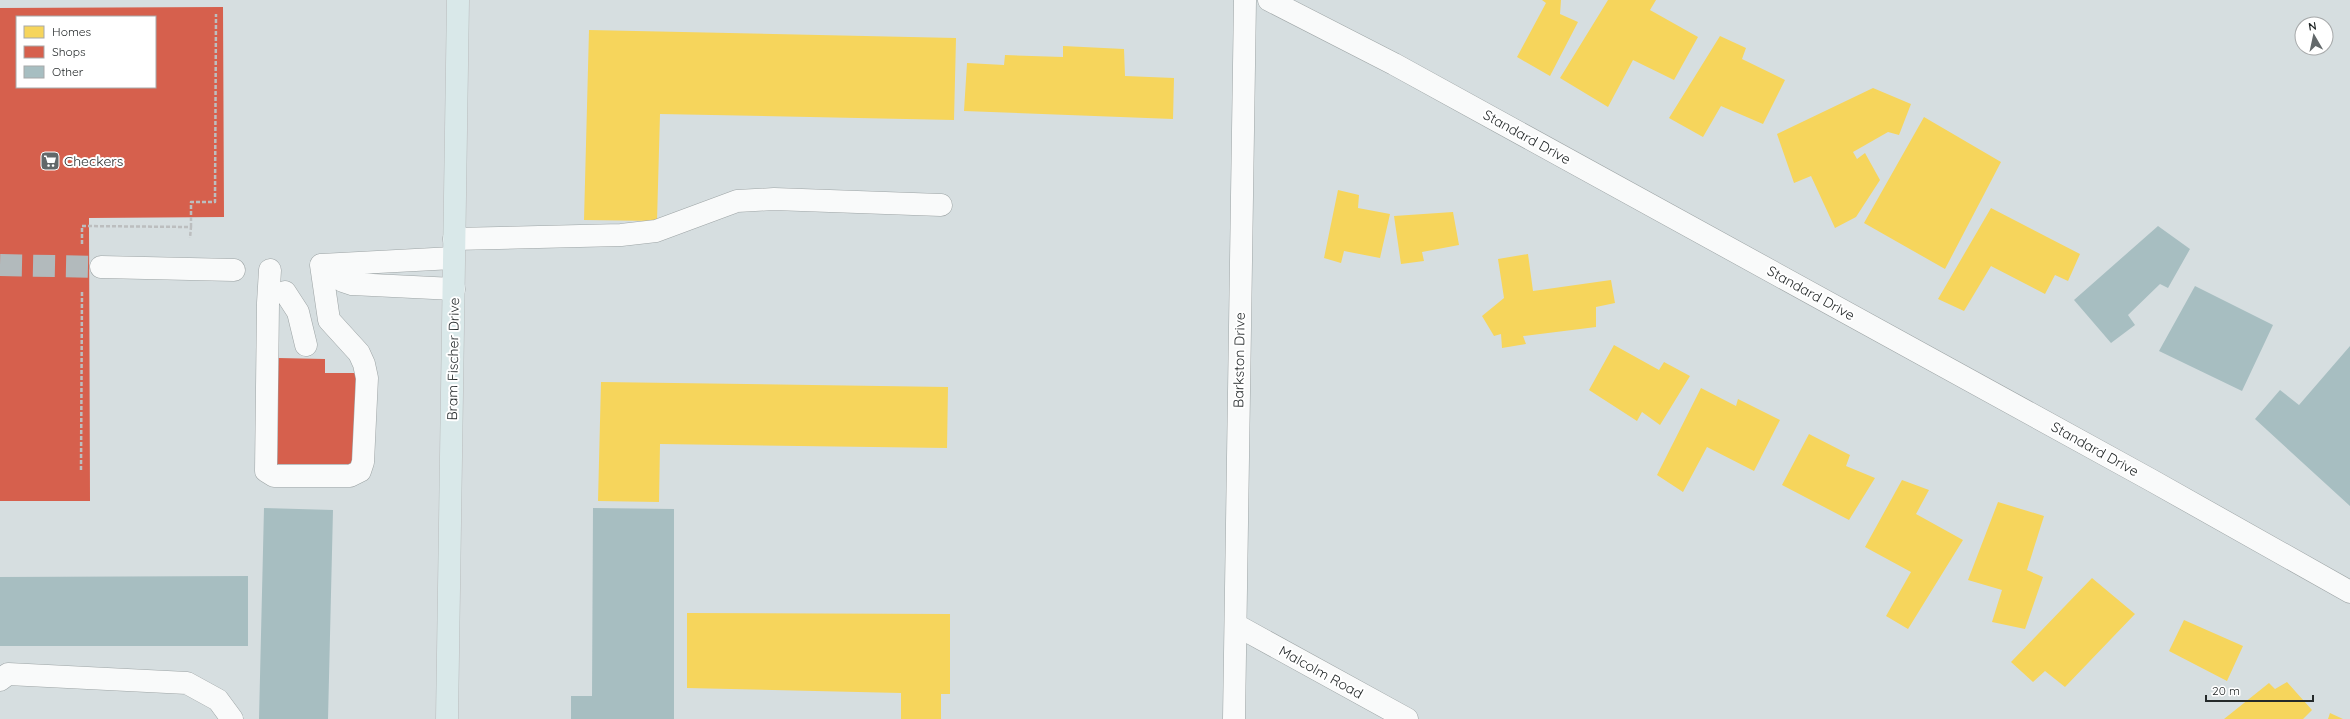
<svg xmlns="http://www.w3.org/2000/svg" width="2350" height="719" viewBox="0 0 2350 719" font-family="Quicksand,sans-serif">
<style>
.homes{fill:#f6d55c}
.shops{fill:#d6604d;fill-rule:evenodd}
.building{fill:#a7bec1}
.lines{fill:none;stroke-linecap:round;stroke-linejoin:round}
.minor-tunnel{stroke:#b2babc;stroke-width:22;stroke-dasharray:22 11;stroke-linecap:butt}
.minor-casing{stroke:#9da4a5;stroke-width:23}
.major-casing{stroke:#b9bcbd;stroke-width:23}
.path{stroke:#bcbebf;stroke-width:2.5;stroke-dasharray:4 2;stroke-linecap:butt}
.minor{stroke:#f9fafa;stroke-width:22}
.major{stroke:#d9e8e9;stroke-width:22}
.labels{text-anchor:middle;stroke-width:4;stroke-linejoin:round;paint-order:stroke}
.street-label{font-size:14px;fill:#24292a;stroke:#fff}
.poi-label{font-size:14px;fill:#24292a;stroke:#fff;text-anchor:start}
</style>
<rect width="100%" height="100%" fill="#d6dee0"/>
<path class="homes" d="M1542,0H1561L1560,14L1578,22L1550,76L1517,57L1546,3Z
M1608,0H1656L1650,10L1698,37L1674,80L1633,60L1608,107L1560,78Z
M589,30L956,38L954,120L660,114L657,221L584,220Z
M1720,36L1746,48L1742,59L1785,80L1763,124L1721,106L1703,137L1669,118Z
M1063,46L1124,49L1125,76L1174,78L1173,119L964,111L967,63L1004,65L1005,55L1063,57Z
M1873,88L1911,104L1899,135L1888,132L1853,152L1857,159L1865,153L1880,180L1856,217L1835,228L1811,176L1794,183L1777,134Z
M1924,117L2001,162L1945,269L1864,223Z
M1338,190L1359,195L1358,208L1390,214L1380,258L1344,251L1341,263L1324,258Z
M1991,208L2080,254L2068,281L2055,275L2045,294L1991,266L1964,311L1938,299Z
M1453,212L1459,245L1422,252L1424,261L1401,264L1394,216Z
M1528,254L1533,291L1611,280L1615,303L1596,307V327L1523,336L1526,344L1502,348L1501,334L1494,336L1482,316L1504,298L1498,259Z
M1614,345L1659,370L1664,362L1690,376L1660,425L1642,412L1637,421L1589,390Z
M601,382L948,387L947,448L660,444L659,502L598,501Z
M1701,388L1736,406L1738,399L1780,420L1754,471L1707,447L1683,492L1657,475Z
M1809,434L1850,455L1846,466L1875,478L1849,520L1782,485Z
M1902,480L1929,490L1916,514L1963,540L1908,629L1886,616L1911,572L1865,547Z
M1998,502L2044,516L2027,570L2043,577L2025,629L1992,622L2002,590L1968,580Z
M2092,578L2135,614L2065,687L2045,671L2033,682L2011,662Z
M687,613L950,614V694H941V719H901V693L687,688Z
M2184,620L2243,646L2227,681L2169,651Z
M2287,682L2312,710L2303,719H2224L2269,683L2275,689Z
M2330,713L2343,719H2328Z"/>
<path class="shops" d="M223,7L224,217L89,218L90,501H0V8ZM17,17H155V87H17Z
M278,358L325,359V373H356L355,464H277Z"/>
<path class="building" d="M2158,226L2190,249L2168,288L2160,284L2128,315L2135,325L2111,343L2074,300Z
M2195,286L2273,325L2242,391L2159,351Z
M2350,346V506L2255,419L2280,390L2299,405Z
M264,508L333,510L328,719H259Z
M593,508L674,509V719H571V696H592Z
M248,576V646H0V577Z"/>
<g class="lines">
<path class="minor-tunnel" d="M0,265L101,267"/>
<defs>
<path id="minor" d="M1269,0L1394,64L2151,480L2350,592
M454,239L621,235L656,231L737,201L774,199L941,205
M321,265L343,281L352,284L454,289
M321,265L453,258
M101,267L234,270
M270,270L268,303L266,471L274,476H350L360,471L363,462L367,378L364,364L359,353L329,320L321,265
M285,292L298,312L306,345
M1236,625L1407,719
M0,680L8,674L187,683L218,700L232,719
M1234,719L1245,0"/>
<path id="major" d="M447,719L458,0"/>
</defs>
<use href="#minor" class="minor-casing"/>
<use href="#major" class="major-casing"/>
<path class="path" d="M191,227V202H215L216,14
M82,244V226L191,227L190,238
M81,470L82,291"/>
<use href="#minor" class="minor"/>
<use href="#major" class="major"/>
</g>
<defs>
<symbol id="supermarket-square" viewBox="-11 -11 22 22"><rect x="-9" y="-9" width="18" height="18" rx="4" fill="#62686a" stroke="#fff"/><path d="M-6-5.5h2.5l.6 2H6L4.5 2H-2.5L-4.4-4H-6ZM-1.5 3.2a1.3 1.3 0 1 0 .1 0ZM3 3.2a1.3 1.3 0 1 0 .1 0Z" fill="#fff"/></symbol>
</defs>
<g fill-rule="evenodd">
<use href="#supermarket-square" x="39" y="150" width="22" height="22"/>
</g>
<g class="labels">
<g class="street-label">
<text transform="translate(1527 137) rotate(29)" y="5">Standard Drive</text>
<text transform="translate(1811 293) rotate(29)" y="5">Standard Drive</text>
<text transform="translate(453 359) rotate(-89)" y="5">Bram Fischer Drive</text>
<text transform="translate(1239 360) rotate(-89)" y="5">Barkston Drive</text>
<text transform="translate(2095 449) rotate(29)" y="5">Standard Drive</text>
<text transform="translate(1321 672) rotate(29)" y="5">Malcolm Road</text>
</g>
<g class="poi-label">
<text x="64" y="166">Checkers</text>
</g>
</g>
<rect x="16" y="16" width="140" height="72" fill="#ffffff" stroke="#a7a9aa"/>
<rect x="24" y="26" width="20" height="12" fill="#f6d55c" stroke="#a7a9aa"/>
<text x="52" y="36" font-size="12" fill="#24292a">Homes</text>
<rect x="24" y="46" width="20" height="12" fill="#d6604d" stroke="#a7a9aa"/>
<text x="52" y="56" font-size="12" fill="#24292a">Shops</text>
<rect x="24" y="66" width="20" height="12" fill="#a7bec1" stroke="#a7a9aa"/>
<text x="52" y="76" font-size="12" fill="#24292a">Other</text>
<g transform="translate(2314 36) rotate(351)"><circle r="19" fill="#ffffff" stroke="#a7a9aa"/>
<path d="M0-3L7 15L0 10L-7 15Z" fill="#62686a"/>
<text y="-6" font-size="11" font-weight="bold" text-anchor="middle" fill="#24292a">N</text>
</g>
<path d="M2206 695v6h107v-6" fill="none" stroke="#24292a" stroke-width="2"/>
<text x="2212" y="695" font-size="12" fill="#24292a" stroke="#ffffff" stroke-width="3" paint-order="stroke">20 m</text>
</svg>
